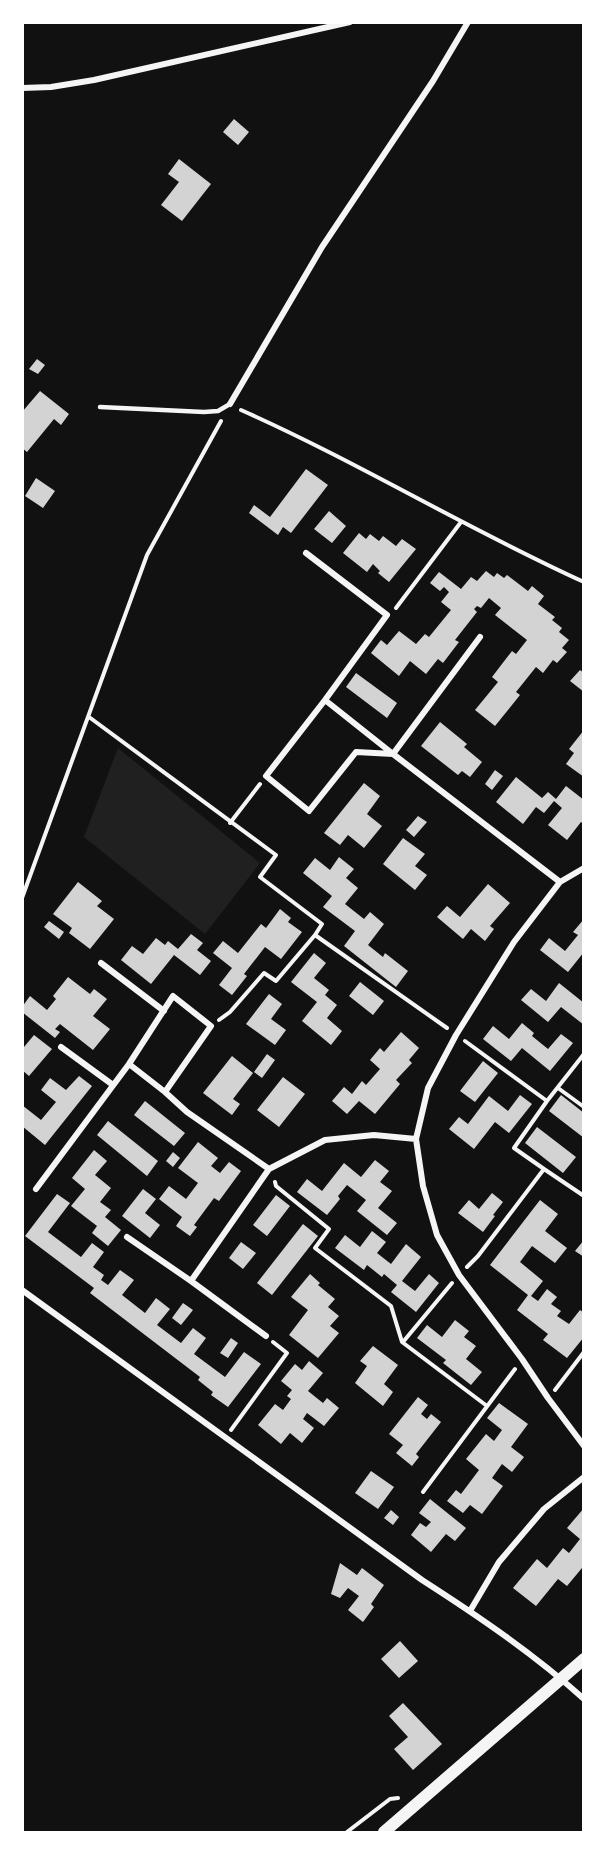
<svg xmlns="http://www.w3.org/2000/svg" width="606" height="1855" viewBox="0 0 606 1855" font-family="'Source Serif 4',serif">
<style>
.green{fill:#202020}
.building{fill:#d3d3d3}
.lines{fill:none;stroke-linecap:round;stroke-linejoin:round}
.path{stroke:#f5f5f5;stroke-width:4}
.service{stroke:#f5f5f5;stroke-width:4.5}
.minor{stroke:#f5f5f5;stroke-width:6}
.secondary{stroke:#f5f5f5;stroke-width:12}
</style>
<rect width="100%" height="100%" fill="#111"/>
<path class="green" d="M118,748L260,863L205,934L84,837Z"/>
<path class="building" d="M234,119L249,132L238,145L223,132Z
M179,159L211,184L182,221L161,205L179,182L168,174Z
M37,359L45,365L38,374L29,369Z
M40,391L69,414L61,425L54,419L27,452L22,448V412Z
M306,469L328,485L291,533L283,527L278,535L249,513L254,505L270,517Z
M36,478L55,491L43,508L25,496Z
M329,511L346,526L332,543L314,529Z
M359,533L366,539L370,534L379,541L383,536L396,546L402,539L416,549L389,582L378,573L380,571L373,564L367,572L343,553Z
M486,571L494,577L497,573L504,578L507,575L528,591L532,586L544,596L538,604L555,617L552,620L562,628L559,632L569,640L562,648L567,652L557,663L553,660L543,673L536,667L516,692L520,695L495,726L475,710L498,682L492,677L512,651L516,654L527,640L495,615L501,608L489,598L481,608L477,606L474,609L477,612L455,640L459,642L443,663L438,659L426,674L410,661L399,676L371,653L381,640L387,645L399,631L416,644L425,634L429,637L451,610L441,602L449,592L444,587L440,591L430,583L439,572L461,589L471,577L477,581Z
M580,670L584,673V692L570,681Z
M356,673L397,703L387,718L346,687Z
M440,722L467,744L464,747L482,762L470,777L462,771L458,775L421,746Z
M584,730V777L566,764L574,753L569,749Z
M495,770L503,776L492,790L485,784Z
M516,777L542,798L548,792L556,799L566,786L584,800V824L581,822L567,840L548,825L562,808L554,801L544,813L536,807L523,824L496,802Z
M364,783L380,796L367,814L382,826L364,848L348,835L340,845L324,833Z
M418,816L427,822L414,837L406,830Z
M403,838L425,854L415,866L427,875L415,890L383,864Z
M339,857L354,869L346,878L358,888L345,904L364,919L370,912L384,924L368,945L383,957L385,953L408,971L396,987L344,946L355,931L323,907L332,896L303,873L315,858L330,870Z
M78,882L102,901L97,906L114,919L90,949L69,933L72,928L53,914Z
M488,884L510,903L490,926L494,929L485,941L471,929L463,939L437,917L447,906L460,917Z
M280,909L291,918L288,922L302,932L281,959L265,947L244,974L247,976L232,995L219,985L232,968L213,953L223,941L238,953L261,924L266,928Z
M584,919V952L568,972L540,950L549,938L565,951L578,935L573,932Z
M49,921L64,932L59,939L44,927Z
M191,934L203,943L197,950L211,961L200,975L174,955L151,984L121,960L132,946L143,954L156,938L165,945L168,941L178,949Z
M314,953L326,963L314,978L329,990L325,995L337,1005L327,1018L342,1031L331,1045L302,1021L317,1002L291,982Z
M68,977L90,994L94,989L107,999L93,1016L110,1029L93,1050L60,1024L55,1029L60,1032L55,1038L22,1012V1007L30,996L47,1010L56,999L53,996Z
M360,982L384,1001L373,1015L349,996Z
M559,983L584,1003V1025L561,1007L548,1022L521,1000L531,989L546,1001Z
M269,994L282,1004L271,1019L286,1030L275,1045L246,1024Z
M522,1023L534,1033L532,1036L548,1049L561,1034L573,1043L550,1071L522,1048L511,1061L483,1039L493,1026L509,1039Z
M401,1032L419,1048L409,1060L412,1063L396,1080L400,1084L375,1114L359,1101L347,1114L332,1101L344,1087L352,1094L362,1081L366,1085L380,1069L370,1060L380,1048L384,1052Z
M34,1035L52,1049L29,1076L22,1070V1046L24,1047Z
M267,1054L275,1060L262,1078L254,1072Z
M232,1056L253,1073L233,1099L240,1104L232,1115L203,1093Z
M483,1061L498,1073L475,1102L460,1091Z
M79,1076L92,1086L45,1145L22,1126V1105L41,1120L56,1102L41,1090L50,1078L66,1090Z
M283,1077L305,1094L279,1127L257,1110Z
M520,1095L532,1104L509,1133L495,1122L474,1149L449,1129L459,1117L468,1124L489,1096L508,1111Z
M561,1095L584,1113V1138L549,1111Z
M145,1101L185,1133L174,1146L134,1115Z
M108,1121L158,1161L147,1176L97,1135Z
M537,1127L576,1157L563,1173L525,1143Z
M198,1142L218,1158L211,1166L220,1173L229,1162L241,1171L219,1201L214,1198L194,1225L197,1227L190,1236L176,1226L182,1217L159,1199L169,1186L186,1199L198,1183L178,1168Z
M94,1150L107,1161L95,1175L111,1188L100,1202L111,1210L105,1217L121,1230L108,1246L92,1233L97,1226L71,1206L85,1189L72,1178Z
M173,1152L180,1158L173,1167L166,1161Z
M375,1160L389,1171L380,1182L392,1191L378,1208L397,1223L387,1235L357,1211L366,1200L347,1185L338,1196L340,1199L327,1215L297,1192L307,1179L322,1191L344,1163L361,1177Z
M143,1189L156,1199L145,1213L160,1225L150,1238L122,1216Z
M492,1193L503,1202L493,1215L495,1216L483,1232L458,1213L469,1200L479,1209Z
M57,1194L70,1203L48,1232L81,1257L92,1243L104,1252L93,1267L104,1275L101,1280L108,1285L120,1270L134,1280L122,1295L145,1313L156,1298L170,1309L157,1325L181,1343L193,1328L206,1338L194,1354L225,1377L244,1352L261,1364L228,1407L211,1395L213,1392L198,1380L200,1377L90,1293L94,1288L25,1236Z
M276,1195L290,1206L267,1236L253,1225Z
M540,1200L558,1214L545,1231L567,1248L555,1263L532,1246L520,1262L543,1281L531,1296L538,1301L547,1289L557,1297L551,1304L561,1311L557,1316L569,1324L580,1310L584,1313V1337L567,1358L543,1340L548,1334L517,1310L528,1295L490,1265Z
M303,1224L318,1236L272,1295L257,1283Z
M372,1231L386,1242L377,1253L391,1264L406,1244L421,1257L402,1281L415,1291L429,1274L439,1283L416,1312L391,1292L397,1285L384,1274L382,1277L367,1265L364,1270L335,1248L345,1235L360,1247Z
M584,1240V1257L575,1251Z
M241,1242L256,1253L243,1269L229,1258Z
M310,1274L320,1283L318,1285L335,1299L328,1307L339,1316L330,1326L339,1333L318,1358L289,1335L308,1310L291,1297Z
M183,1303L193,1310L181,1325L172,1318Z
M455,1320L469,1331L464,1337L476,1346L466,1359L482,1372L471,1385L443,1363L446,1360L417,1338L427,1325L442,1337Z
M231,1338L238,1343L228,1358L220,1353Z
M373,1346L398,1365L384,1384L393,1392L383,1406L355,1383L367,1366L360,1361Z
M309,1361L323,1373L308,1391L323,1403L327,1398L339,1408L324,1426L307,1413L303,1419L314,1428L302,1443L290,1433L281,1444L258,1425L275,1404L283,1410L291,1399L287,1396L292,1390L281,1381L295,1364L302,1370Z
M418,1397L428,1405L421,1414L427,1419L431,1414L441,1422L416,1454L419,1457L412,1466L396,1453L403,1445L389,1434Z
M499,1403L528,1424L511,1447L524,1457L512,1472L502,1464L492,1478L503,1486L482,1514L470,1505L463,1513L447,1501L456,1490L461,1494L479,1470L466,1459L486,1434L494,1441L502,1430L487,1418Z
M371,1471L394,1487L378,1509L355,1493Z
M430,1499L466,1528L455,1541L446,1534L431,1552L411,1535L420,1523L426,1527L431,1522L419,1513Z
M584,1508V1569L582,1568L567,1586L558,1579L536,1606L513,1588L537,1559L547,1568L563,1548L569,1553L580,1539L567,1528Z
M391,1510L399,1517L393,1525L384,1518Z
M340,1563L357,1575L362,1568L384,1585L371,1604L374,1607L363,1622L348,1610L359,1596L348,1588L340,1598L331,1594Z
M400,1641L418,1661L399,1678L381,1659Z
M403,1703L442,1744L413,1770L394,1749L408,1737L389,1716Z"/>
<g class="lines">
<path class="path" d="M241,410C358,462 467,529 584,582
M396,608L461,522
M89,717L276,855L260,877L322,924L315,935L447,1028
M230,823L260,784
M22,898L147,555L221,421
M219,1020L230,1012L264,973L276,981L315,935
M465,1041L547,1101L584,1054
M558,1088L584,1107
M544,1169L514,1148L547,1101
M275,1182L276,1186L329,1229L315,1248L391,1306L402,1342L487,1406
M467,1267L478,1256L544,1169L584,1196
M403,1342L452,1283
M555,1390L584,1352
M231,1430L287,1353L273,1342
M423,1492L515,1369
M347,1832L390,1799L398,1798"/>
<path class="service" d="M100,407L204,412L218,411L230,404"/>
<path class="minor" d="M22,88L51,87L94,80L350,22
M230,404L322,247L433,81L468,22
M306,553L387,615L325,700L266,776L309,811L356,752L393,754L325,700
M480,637L393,754L560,882
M584,868L560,882L514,942L456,1035L428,1088L416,1139L423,1186L437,1235L459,1275L522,1359L548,1398L584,1446
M101,963L164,1011
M61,1047L113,1085
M129,1064L165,1092
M36,1189L129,1064L173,996L211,1026L165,1092L187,1112L269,1169
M127,1237L191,1281
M22,1290L422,1580C478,1616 534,1654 584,1699
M266,1336L191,1281L269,1169L325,1140L374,1135L416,1139
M470,1611L499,1562L544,1509L584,1477"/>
<path class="secondary" d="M384,1832L584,1659"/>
</g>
<rect width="606" height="1855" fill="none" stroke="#ffffff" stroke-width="48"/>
</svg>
